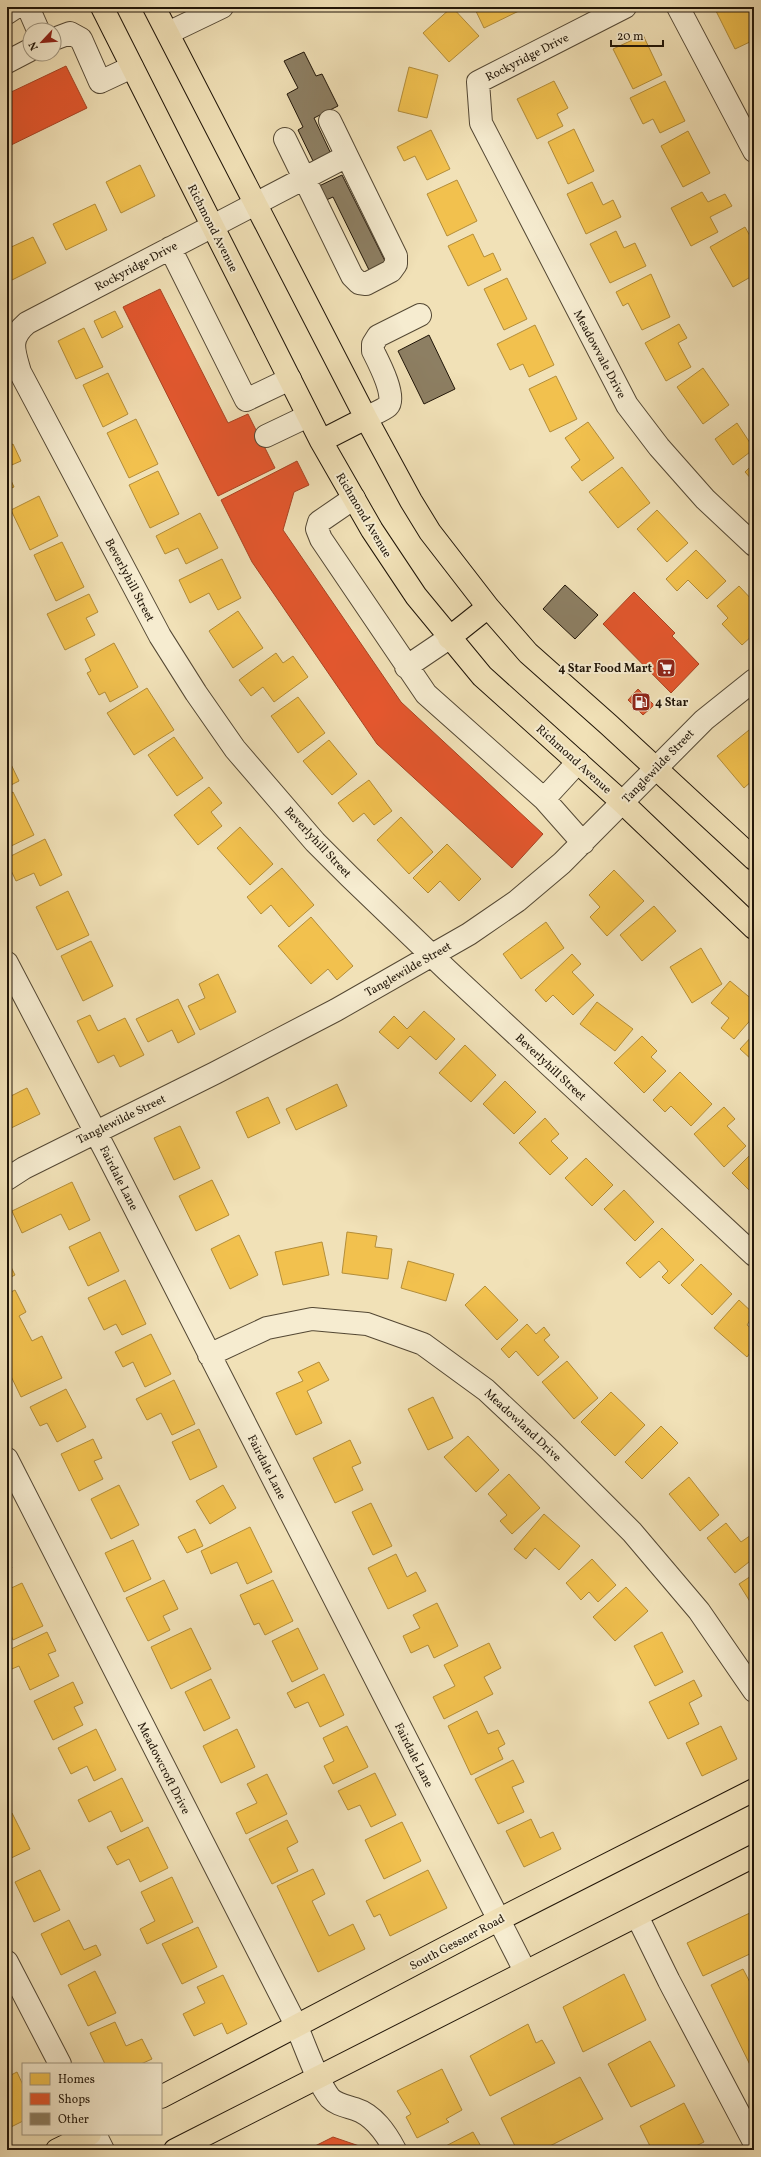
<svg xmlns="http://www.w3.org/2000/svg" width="761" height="2157" viewBox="0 0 761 2157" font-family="Vollkorn,serif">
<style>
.homes{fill:#f2c14e;stroke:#b38d39}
.shops{fill:#e4572e;stroke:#a94323}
.building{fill:#8d7f63;stroke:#201508}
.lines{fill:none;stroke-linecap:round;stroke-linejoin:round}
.minor-casing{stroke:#544834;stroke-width:24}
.major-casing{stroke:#201508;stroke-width:24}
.minor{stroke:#f6ecd0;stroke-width:22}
.major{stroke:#f1e1b7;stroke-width:22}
.labels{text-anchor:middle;stroke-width:4;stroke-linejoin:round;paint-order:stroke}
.street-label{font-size:12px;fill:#201508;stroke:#f6ecd0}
.poi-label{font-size:12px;font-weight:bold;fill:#201508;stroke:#f6ecd0;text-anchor:end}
</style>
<rect width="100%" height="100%" fill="#f1e1b7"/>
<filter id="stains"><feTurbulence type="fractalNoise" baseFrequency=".005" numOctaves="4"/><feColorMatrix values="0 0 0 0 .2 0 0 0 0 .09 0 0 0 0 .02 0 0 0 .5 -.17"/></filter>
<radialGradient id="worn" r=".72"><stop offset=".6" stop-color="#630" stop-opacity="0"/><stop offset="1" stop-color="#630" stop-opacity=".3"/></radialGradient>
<path class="homes" d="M452,7L479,36L449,62L423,33Z
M474,7H527L484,28Z
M723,7H736L738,10L744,7H754V40L735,49L716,11Z
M643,35L662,75L633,89L613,49Z
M409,67L438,75L427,118L398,111Z
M554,81L568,108L557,114L563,126L537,139L517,99Z
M665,81L685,121L660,133L653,119L643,124L630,98Z
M574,129L594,171L568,184L548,142Z
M431,130L450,169L427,180L415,156L404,161L397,147Z
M688,131L710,173L683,187L661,146Z
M140,165L155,196L121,213L106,182Z
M457,180L477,221L447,236L427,194Z
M592,182L603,205L613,200L621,217L586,234L567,194Z
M702,192L708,202L725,194L732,206L710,217L718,232L691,246L671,208Z
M95,204L107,230L66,250L53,224Z
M745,227L754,243V275L733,287L710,247Z
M616,231L624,248L635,243L646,266L610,283L590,244Z
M473,234L484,257L493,253L501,270L468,286L448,246Z
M33,237L46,263L10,281L7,274V249Z
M651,274L670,317L642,330L628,303L623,306L616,292Z
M507,278L527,319L504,330L484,289Z
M115,311L123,327L102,338L94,321Z
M679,324L687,338L678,343L691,367L666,381L645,343Z
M535,325L554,365L529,377L523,364L510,370L497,344Z
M84,328L103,367L76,379L58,341Z
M703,368L729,405L703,424L677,387Z
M108,373L128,414L103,427L83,385Z
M556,376L577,419L550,432L529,389Z
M136,419L158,464L129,478L107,433Z
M588,422L614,458L582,481L571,467L580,460L565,438Z
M737,423L754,449L733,465L715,439Z
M13,444L21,461L7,467V447Z
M754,463V482L745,472Z
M622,467L650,503L618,528L589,492Z
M158,471L179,514L150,528L129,485Z
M7,472L14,487L7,490Z
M39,496L58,536L30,550L11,510Z
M657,510L688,543L667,562L637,529Z
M200,513L218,548L186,564L178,548L165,554L156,536Z
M62,542L84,587L56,601L34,555Z
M696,550L726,581L707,599L688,580L677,591L666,579Z
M222,559L241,598L218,610L209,593L190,603L179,580Z
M739,586L754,602V634L742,645L722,624L728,618L717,606Z
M89,594L98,612L86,618L95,635L65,650L47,614Z
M238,611L263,648L233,668L209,631Z
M114,643L138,687L110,702L105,692L99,695L87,673L91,671L85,659Z
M276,653L283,663L293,656L308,677L274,702L263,687L251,696L239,680Z
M147,688L174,730L134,755L107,713Z
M298,697L325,733L298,753L271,716Z
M749,730L754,736V779L744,788L717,756Z
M174,737L203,778L177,796L148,755Z
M329,740L357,774L332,795L303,761Z
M7,756L19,781L7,787Z
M369,780L392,811L374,825L364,813L353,822L338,803Z
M209,787L222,803L211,812L222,826L198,845L174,815Z
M13,792L34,835L7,848V795Z
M401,817L433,852L409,874L377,840Z
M240,827L273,864L250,885L217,848Z
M45,839L62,875L40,886L34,873L16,881L7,862V858Z
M447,844L481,879L459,901L440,881L428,893L413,878Z
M282,868L314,905L289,927L271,905L261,914L247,897Z
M614,870L644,901L607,936L590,917L600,907L589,895Z
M68,891L89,935L57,950L36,907Z
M654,906L676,931L642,961L620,935Z
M311,917L353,966L337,980L328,969L311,984L278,946Z
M546,922L564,948L521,979L503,954Z
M91,941L113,986L83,1001L61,956Z
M701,948L722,984L692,1003L670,967Z
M572,954L581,964L572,972L594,995L573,1015L553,995L546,1002L535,990Z
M218,974L236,1012L200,1030L188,1006L205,998L199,984Z
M730,981L754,1001V1016L734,1039L721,1028L729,1018L711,1003Z
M178,999L195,1034L178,1043L172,1030L148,1042L136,1019Z
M597,1002L633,1029L615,1051L580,1024Z
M424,1011L455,1039L436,1060L410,1036L398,1049L379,1032L394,1016L407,1029Z
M90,1015L98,1031L125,1018L144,1055L120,1067L114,1055L98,1063L77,1021Z
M754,1034V1058L752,1060L740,1049Z
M642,1036L657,1051L651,1057L666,1071L644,1093L614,1063Z
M465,1045L496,1075L471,1102L439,1073Z
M7,1063L11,1071L7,1073Z
M680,1072L712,1104L691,1126L671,1106L665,1112L653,1100Z
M505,1081L536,1112L514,1134L483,1104Z
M754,1081V1091L749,1086Z
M337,1084L347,1106L296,1130L286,1109Z
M27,1088L40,1114L7,1130V1098Z
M268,1097L280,1123L248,1138L236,1112Z
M724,1107L735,1119L727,1126L746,1146L724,1167L694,1134Z
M545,1118L559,1134L551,1141L568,1158L550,1175L519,1143Z
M180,1126L200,1168L174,1180L154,1138Z
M754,1151V1195L732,1173Z
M586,1158L613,1185L592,1206L565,1178Z
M212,1180L229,1215L196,1231L179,1196Z
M72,1182L90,1220L69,1230L61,1214L22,1233L12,1211Z
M624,1190L654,1222L635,1241L604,1209Z
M662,1228L694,1260L669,1284L662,1277L668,1271L659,1261L640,1278L626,1263Z
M100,1232L119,1271L88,1286L69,1247Z
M347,1232L377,1236L375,1247L392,1249L388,1279L342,1273Z
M239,1235L258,1275L230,1289L211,1249Z
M322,1242L329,1275L283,1285L275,1252Z
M7,1259L15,1275L7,1279Z
M408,1261L454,1274L446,1301L401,1288Z
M701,1264L732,1294L712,1315L681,1285Z
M125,1280L146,1324L122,1335L116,1324L104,1330L88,1298Z
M485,1286L518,1320L497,1340L465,1305Z
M15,1290L26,1312L19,1316L32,1341L42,1336L62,1378L21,1397L7,1368V1294Z
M739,1300L754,1314L747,1325L754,1331V1348L747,1357L714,1328Z
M527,1324L536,1334L544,1327L550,1335L544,1340L559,1357L538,1376L516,1351L509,1358L501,1349Z
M151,1334L171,1374L145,1387L133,1362L123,1367L115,1352Z
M567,1361L598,1398L574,1419L542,1382Z
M319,1362L329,1380L307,1391L322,1423L296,1435L276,1393L303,1381L298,1372Z
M174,1380L195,1424L172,1435L161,1413L147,1420L136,1399Z
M66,1389L86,1427L57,1442L47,1423L40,1426L30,1407Z
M611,1392L645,1425L615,1456L581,1422Z
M433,1397L453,1438L428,1450L408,1409Z
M661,1426L678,1443L642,1479L625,1462Z
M199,1429L217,1467L190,1480L172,1442Z
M468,1436L499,1470L476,1492L444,1457Z
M93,1439L102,1458L94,1461L103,1479L79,1491L61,1454Z
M350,1440L361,1463L352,1467L363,1490L335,1503L313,1458Z
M509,1474L540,1508L512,1534L500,1521L507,1515L488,1494Z
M689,1477L719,1515L700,1531L669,1494Z
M119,1485L139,1525L111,1539L91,1499Z
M223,1485L236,1508L210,1524L196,1501Z
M371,1503L392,1546L373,1555L352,1512Z
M544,1514L580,1546L559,1570L535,1548L526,1559L514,1549Z
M726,1523L741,1542L751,1535L754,1539V1558L735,1573L707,1538Z
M250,1527L272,1572L247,1584L237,1562L211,1574L201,1551Z
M195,1529L203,1546L187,1553L178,1537Z
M133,1540L151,1579L124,1592L105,1553Z
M396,1554L407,1577L416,1572L426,1591L388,1609L368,1568Z
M7,1557L12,1568L7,1571Z
M592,1559L616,1585L598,1602L589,1592L581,1600L566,1583Z
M754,1574V1608L739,1584Z
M164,1580L178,1609L163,1616L170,1630L148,1641L126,1598Z
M273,1580L293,1621L265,1635L259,1623L254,1625L240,1595Z
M22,1583L43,1626L13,1640L9,1630L7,1631V1590Z
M626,1587L648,1611L615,1641L593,1617Z
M437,1603L458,1646L434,1658L428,1645L411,1653L403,1636L420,1628L413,1615Z
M191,1628L211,1669L171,1689L151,1647Z
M298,1628L318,1669L292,1682L272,1641Z
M47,1632L56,1651L48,1654L59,1676L30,1690L19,1666L7,1671V1651Z
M662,1632L683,1672L655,1686L634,1646Z
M489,1643L501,1668L484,1677L493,1694L444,1719L433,1697L455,1686L444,1665Z
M324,1674L344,1715L320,1727L308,1702L295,1708L287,1693Z
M211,1679L230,1718L204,1731L185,1692Z
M694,1680L702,1696L689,1703L699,1724L668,1739L649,1702Z
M73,1682L83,1703L74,1707L83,1725L53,1740L34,1701Z
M477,1711L488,1734L498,1730L505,1744L498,1748L503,1759L471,1775L448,1726Z
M347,1726L368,1767L333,1784L324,1766L334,1761L323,1738Z
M721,1726L737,1759L702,1776L686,1743Z
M96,1729L116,1770L94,1781L87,1766L71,1774L58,1748Z
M237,1729L255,1767L221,1783L203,1746Z
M513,1760L524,1782L512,1787L524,1812L498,1824L475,1779Z
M375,1773L396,1815L371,1827L360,1805L348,1810L338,1791Z
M267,1774L287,1814L246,1834L236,1813L257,1803L247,1784Z
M122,1778L143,1821L121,1832L111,1811L89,1822L78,1800Z
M12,1813L30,1849L7,1860V1816Z
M531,1819L540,1838L553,1832L561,1849L524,1867L506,1831Z
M287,1820L298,1842L287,1848L298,1871L272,1884L249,1839Z
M402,1822L421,1861L384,1879L365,1840Z
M148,1827L168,1868L140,1882L129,1859L117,1865L107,1847Z
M313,1869L325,1894L312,1901L329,1936L353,1924L365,1949L318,1972L277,1886Z
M40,1870L60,1910L34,1922L15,1882Z
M428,1870L447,1908L390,1936L380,1914L374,1917L366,1901Z
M172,1877L193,1922L147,1944L140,1929L155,1921L141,1892Z
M754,1911V1952L703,1976L687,1943Z
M69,1920L84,1950L96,1945L101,1955L61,1975L41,1934Z
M198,1927L217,1967L182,1984L162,1944Z
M743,1969L754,1990V2073L711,1985Z
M95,1971L116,2013L88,2026L68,1985Z
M624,1974L646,2020L583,2052L563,2007Z
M223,1975L247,2024L227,2034L222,2023L194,2036L183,2014L205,2003L197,1987Z
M115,2022L126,2046L142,2039L152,2059L141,2064H105L90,2033Z
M528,2024L536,2043L542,2040L555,2063L490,2096L470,2056Z
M650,2041L675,2086L631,2107L608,2064Z
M442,2069L462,2110L446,2119L449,2122L417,2138L406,2117L411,2114L397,2091Z
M17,2072L23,2085V2121L11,2127L7,2118V2077Z
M580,2077L603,2119L542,2150H517L501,2118Z
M684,2103L704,2142L688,2150H652L640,2126Z
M473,2132L483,2150H438Z"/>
<path class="shops" d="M66,66L87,108L7,147V94Z
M160,289L228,423L248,414L275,468L218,496L123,307Z
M297,461L309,485L294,492L283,530L401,702L543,834L512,868L377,744L252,562L221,500Z
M634,592L675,633L672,636L699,664L671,693L603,624Z
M638,689L654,705L643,715L628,700Z
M333,2137L371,2150H307Z"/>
<path class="building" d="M304,52L316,76L322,74L338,106L314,118L332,156L315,165L298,130L303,127L287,94L298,88L284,61Z
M342,175L386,263L370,272L333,197L324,201L317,187Z
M429,335L455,389L424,404L398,351Z
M565,585L598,615L575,639L543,609Z"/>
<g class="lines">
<defs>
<path id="minor" d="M28,7L38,30
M625,7L478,82L481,123L627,405L659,447L705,499L754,545
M678,7L754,151
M7,13L16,7
M168,33L222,7
M54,39L70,33L81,39L100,82L132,67
M7,62L30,50
M330,121L347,156L27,323C8,339 14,351 20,372L160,636L196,693L235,749L315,842L350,877L448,971L754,1255
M285,139L352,276L359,283L366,284L391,271L396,264V256L347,156
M170,248L246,400L290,379
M366,418C372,414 382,411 388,406C397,397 378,361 373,351V344L378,336L420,315
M266,436L308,416
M354,498L319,522L317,529L321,539L426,694L544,799L578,762
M406,667L449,638
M544,799L583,843
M7,963L106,1152L525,1971
M7,1179L24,1168L215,1073L336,1010L469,934L517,901L562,863L704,720L754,680
M209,1355L267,1328L312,1319L367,1324L423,1344L486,1390L549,1449L632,1532L699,1611L754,1691
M7,1459L296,2025C305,2045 317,2082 330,2098C337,2105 346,2106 355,2109C374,2115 386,2133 395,2150
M637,1916L669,1981L754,2142
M7,1962L60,2064
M95,2134L103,2150"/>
<path id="major" d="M102,7L321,441L372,530L416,596L482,676L623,803L754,928
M154,7L366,418L411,501L430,532L488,607L528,653L609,725L754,859
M321,441L366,418
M449,638L488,607
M161,2097L498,1920L754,1790
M57,2150L90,2134
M175,2150L754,1856"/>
</defs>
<use href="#minor" class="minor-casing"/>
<use href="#major" class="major-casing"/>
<use href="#minor" class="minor"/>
<use href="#major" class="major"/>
</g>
<defs>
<symbol id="supermarket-square" viewBox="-11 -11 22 22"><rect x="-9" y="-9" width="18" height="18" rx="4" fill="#8f2418" stroke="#f6ecd0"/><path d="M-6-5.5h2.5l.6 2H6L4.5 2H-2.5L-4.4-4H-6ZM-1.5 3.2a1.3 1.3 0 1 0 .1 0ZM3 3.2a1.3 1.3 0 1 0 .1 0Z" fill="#fff"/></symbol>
<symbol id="fuel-square" viewBox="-11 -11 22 22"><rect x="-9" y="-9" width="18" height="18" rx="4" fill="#8f2418" stroke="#f6ecd0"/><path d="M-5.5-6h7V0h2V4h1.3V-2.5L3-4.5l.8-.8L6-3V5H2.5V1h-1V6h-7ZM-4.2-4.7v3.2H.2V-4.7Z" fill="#fff"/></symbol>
</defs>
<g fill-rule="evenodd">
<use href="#supermarket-square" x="655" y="657" width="22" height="22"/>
<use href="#fuel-square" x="630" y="691" width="22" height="22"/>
</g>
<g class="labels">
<g class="street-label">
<text transform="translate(527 57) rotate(-27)" y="4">Rockyridge Drive</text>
<text transform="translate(213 228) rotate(63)" y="4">Richmond Avenue</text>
<text transform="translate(136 266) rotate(-28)" y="4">Rockyridge Drive</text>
<text transform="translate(600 354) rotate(62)" y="4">Meadowvale Drive</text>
<text transform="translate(364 515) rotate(59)" y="4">Richmond Avenue</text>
<text transform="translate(130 580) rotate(62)" y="4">Beverlyhill Street</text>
<text transform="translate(574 759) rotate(42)" y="4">Richmond Avenue</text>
<text transform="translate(658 766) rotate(-46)" y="4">Tanglewilde Street</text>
<text transform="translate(318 842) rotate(47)" y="4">Beverlyhill Street</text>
<text transform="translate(408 969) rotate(-30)" y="4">Tanglewilde Street</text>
<text transform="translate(551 1067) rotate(43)" y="4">Beverlyhill Street</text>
<text transform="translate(121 1119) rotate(-26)" y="4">Tanglewilde Street</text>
<text transform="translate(119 1178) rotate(63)" y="4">Fairdale Lane</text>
<text transform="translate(523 1425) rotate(43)" y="4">Meadowland Drive</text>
<text transform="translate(267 1467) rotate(63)" y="4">Fairdale Lane</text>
<text transform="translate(414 1755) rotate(63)" y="4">Fairdale Lane</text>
<text transform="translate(164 1768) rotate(63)" y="4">Meadowcroft Drive</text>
<text transform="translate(457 1942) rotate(-28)" y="4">South Gessner Road</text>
</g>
<g class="poi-label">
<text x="652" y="672">4 Star Food Mart</text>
<text x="655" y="706" text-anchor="start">4 Star</text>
</g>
</g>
<rect width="761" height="2157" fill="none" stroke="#f1e1b7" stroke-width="24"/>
<rect x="8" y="8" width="745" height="2141" fill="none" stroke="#201508" stroke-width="2"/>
<rect x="12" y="12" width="737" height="2133" fill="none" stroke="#201508"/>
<rect x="22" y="2063" width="140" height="72" fill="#f6ecd0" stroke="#a09680"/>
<rect x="30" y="2073" width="20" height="12" fill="#f2c14e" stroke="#a09680"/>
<text x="58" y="2083" font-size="12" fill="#201508">Homes</text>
<rect x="30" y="2093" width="20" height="12" fill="#e4572e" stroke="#a09680"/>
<text x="58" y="2103" font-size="12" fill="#201508">Shops</text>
<rect x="30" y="2113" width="20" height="12" fill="#8d7f63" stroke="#a09680"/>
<text x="58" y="2123" font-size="12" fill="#201508">Other</text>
<g transform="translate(42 42) rotate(244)"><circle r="19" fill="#f6ecd0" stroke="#a09680"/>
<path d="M0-3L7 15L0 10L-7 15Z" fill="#8f2418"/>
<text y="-6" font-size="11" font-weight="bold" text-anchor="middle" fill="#201508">N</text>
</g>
<path d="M611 40v6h52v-6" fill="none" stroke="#201508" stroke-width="2"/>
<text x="617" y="40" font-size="12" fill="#201508" stroke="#f6ecd0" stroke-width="3" paint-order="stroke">20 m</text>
<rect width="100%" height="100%" filter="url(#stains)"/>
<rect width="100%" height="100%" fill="url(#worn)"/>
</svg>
